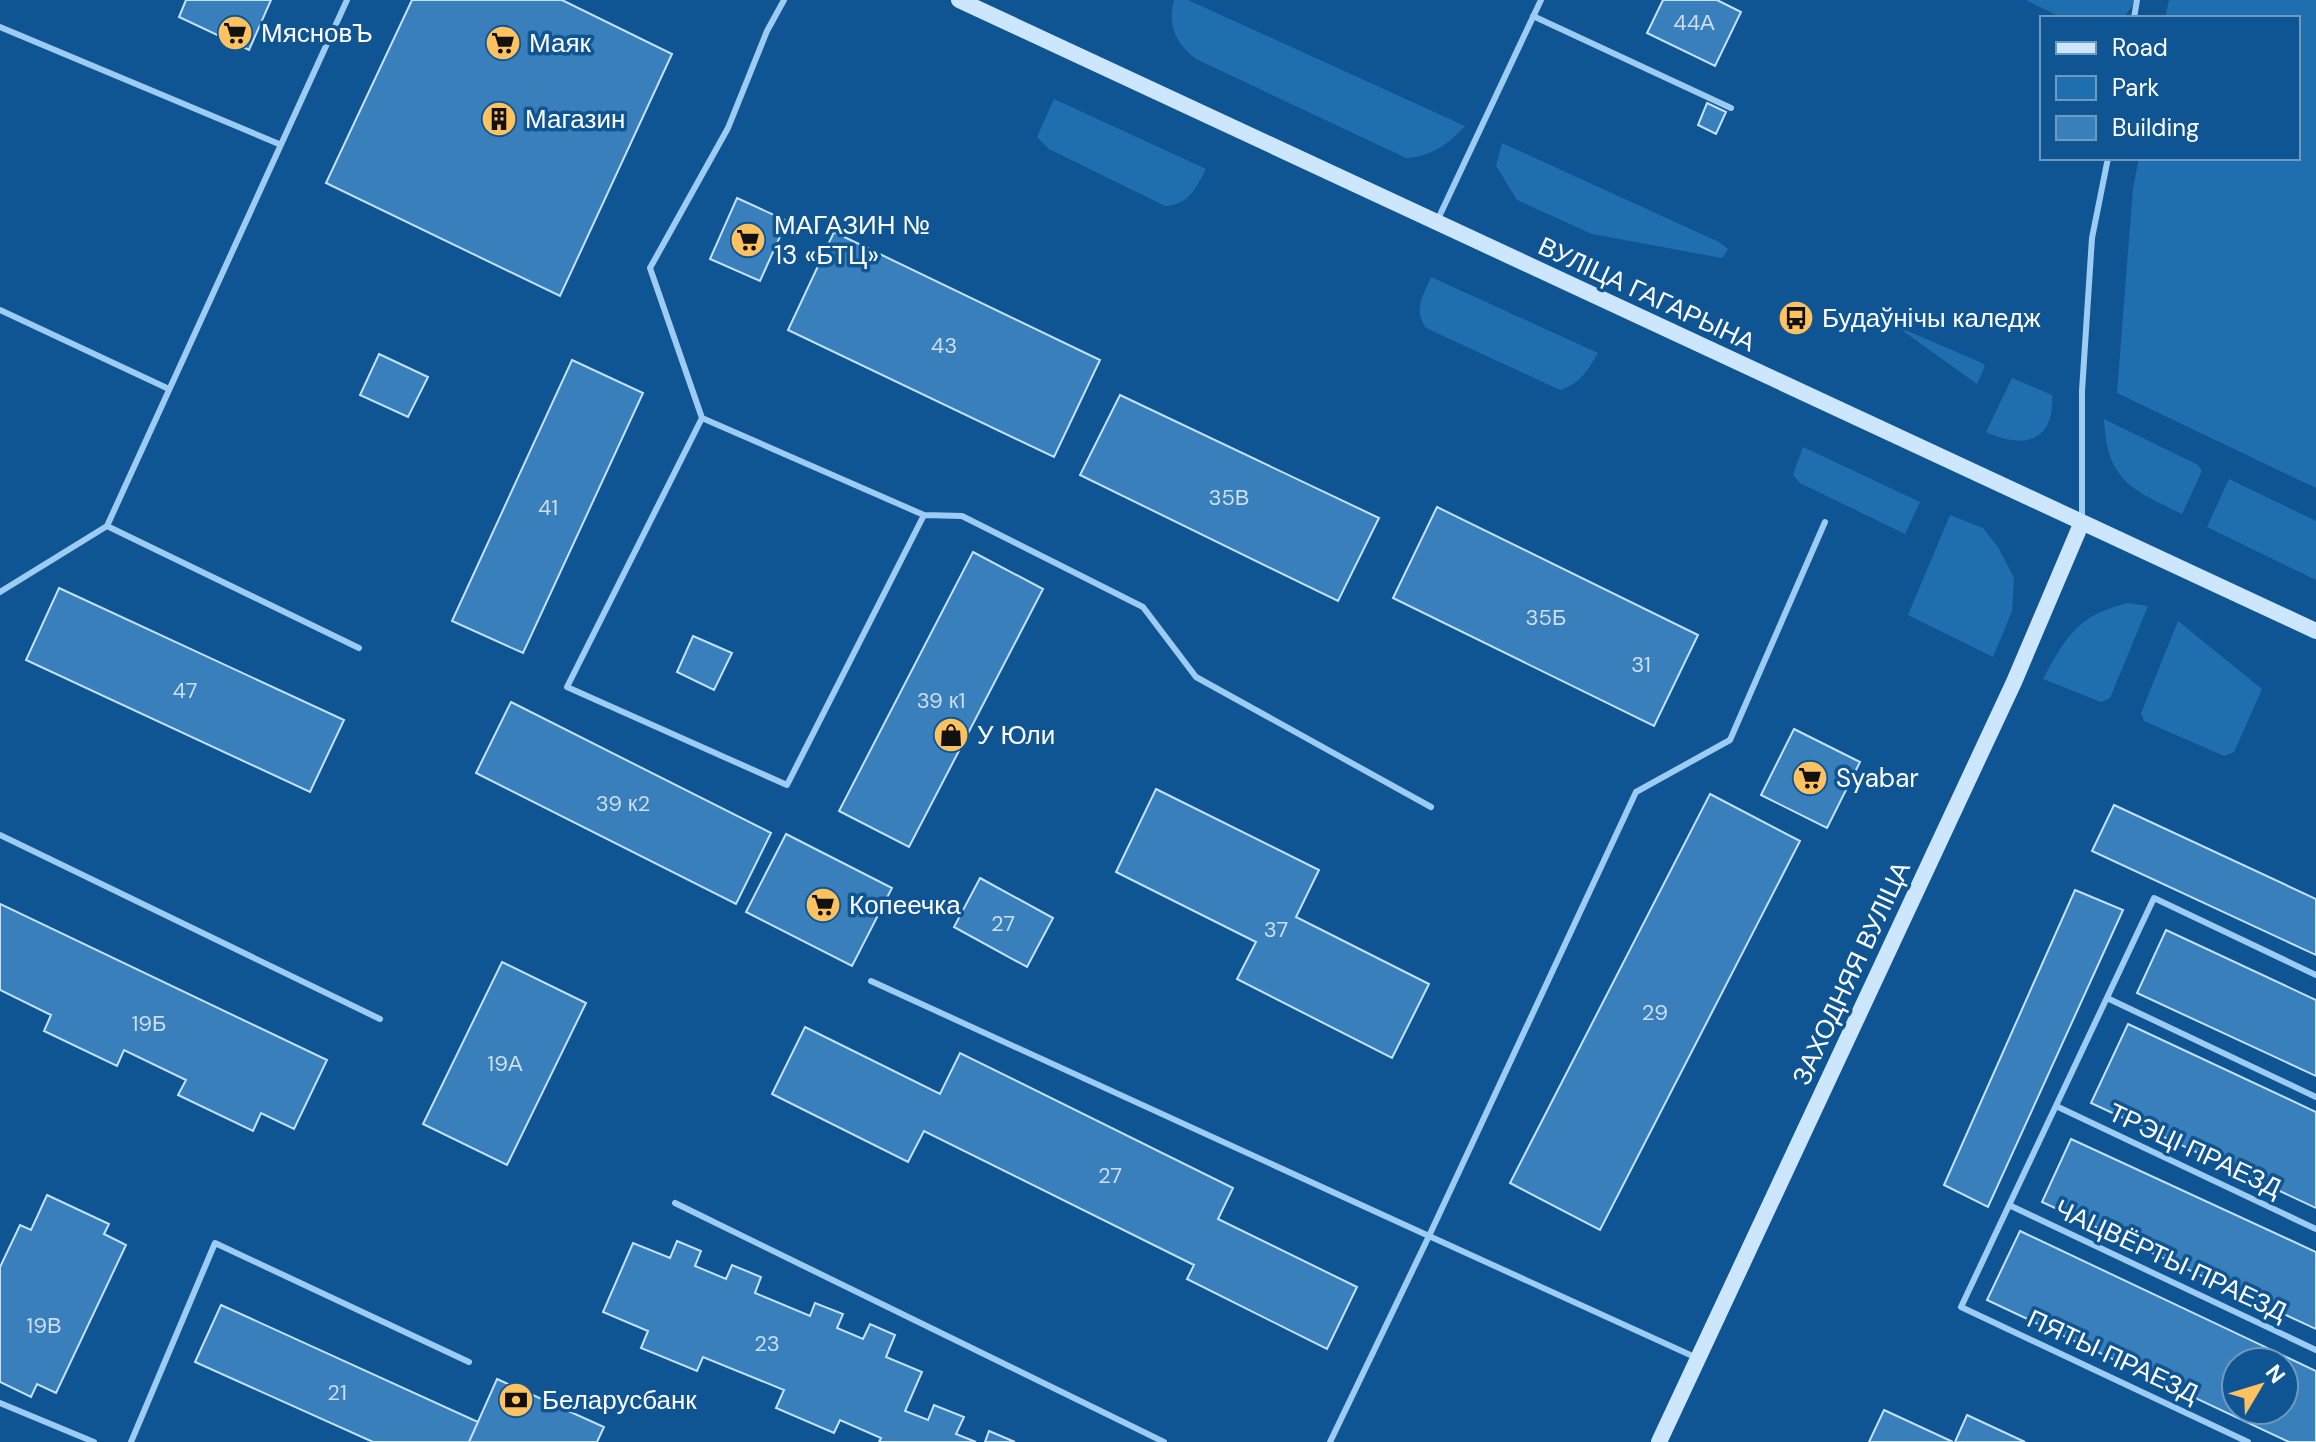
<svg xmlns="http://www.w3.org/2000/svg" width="2316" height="1442" viewBox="0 0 2316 1442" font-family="'DM Sans',sans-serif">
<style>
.green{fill:#1f6eb0}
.building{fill:#387fbb;stroke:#c4e3fe;stroke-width:2;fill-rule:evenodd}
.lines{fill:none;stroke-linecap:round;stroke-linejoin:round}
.lane{stroke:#9cccf3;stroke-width:6}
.secondary{stroke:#cce6fd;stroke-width:16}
.labels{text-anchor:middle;stroke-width:7;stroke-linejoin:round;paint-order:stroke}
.number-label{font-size:22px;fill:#cddfee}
.poi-label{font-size:26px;fill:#fff;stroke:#105593;text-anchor:start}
.street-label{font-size:26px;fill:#fff;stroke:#105593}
</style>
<rect width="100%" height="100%" fill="#105593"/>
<path class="green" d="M1174,0H1188L1465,126C1449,144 1430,157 1406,158L1196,59C1176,43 1167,26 1174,0Z
M2026,0H2137L2123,18H2062Z
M2169,0H2316V488L2117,393L2133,188L2139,158H2298V18H2165Z
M1054,99L1206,169C1196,188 1189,205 1165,206L1049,149L1037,137Z
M1502,143L1719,242L1728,249L1722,258L1592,234L1517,200L1496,166Z
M1431,277L1598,353C1588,370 1580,384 1560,390L1426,328C1413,309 1423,296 1431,277Z
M1896,326L1982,363L1985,366L1977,384Z
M2012,378L2052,395C2055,443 2022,449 1986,432Z
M2104,419L2198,465L2202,471L2182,514C2131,489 2107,481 2104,419Z
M1803,447L1920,502L1905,534L1800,483L1793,475Z
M2229,479L2316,521V580L2207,527Z
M1950,515L1983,528L1998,547L2014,578L2012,611L1993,657L1908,615Z
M2128,603L2148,606L2110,698L2101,702L2043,679C2067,635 2078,615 2128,603Z
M2178,621L2262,689L2234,752L2224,756L2144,721L2141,713Z"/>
<path class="building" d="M186,0H271L249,50L179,17Z
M412,0H562L672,54L560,296L326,183Z
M1663,0H1717L1741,12L1715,66L1647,33Z
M1707,103L1726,112L1716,134L1698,125Z
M737,198L787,221L760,281L710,259Z
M834,232L1100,360L1054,457L788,330Z
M379,354L428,377L408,417L360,395Z
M572,360L643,393L523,653L452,621Z
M1120,395L1379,518L1338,601L1080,475Z
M1437,507L1698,635L1654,726L1393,598Z
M973,552L1043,589L909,847L839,811Z
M59,588L344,720L310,792L26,660Z
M693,636L732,653L714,690L677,672Z
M511,702L771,833L736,904L476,773Z
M1794,729L1860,762L1827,828L1761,795Z
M1156,789L1319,870L1296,917L1429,984L1392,1058L1237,979L1256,942L1116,872Z
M1710,794L1800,841L1600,1230L1510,1183Z
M2114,805L2316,899V955L2092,851Z
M786,834L892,888L852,966L746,912Z
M980,878L1053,918L1027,967L954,927Z
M2075,890L2123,910L1988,1207L1944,1185Z
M0,904L327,1060L294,1129L261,1113L253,1131L178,1095L186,1080L124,1050L117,1066L44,1031L51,1015L0,990Z
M2166,930L2316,1000V1076L2137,993Z
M502,962L586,1003L507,1165L423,1124Z
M2128,1024L2316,1112V1208L2091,1103Z
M805,1027L940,1094L960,1053L1233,1188L1218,1219L1357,1287L1327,1349L1187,1279L1194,1265L924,1131L908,1162L772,1094Z
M2071,1139L2316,1252V1329L2042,1202Z
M47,1195L109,1224L104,1234L126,1245L56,1393L37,1384L31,1397L0,1382V1267L20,1225L31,1230Z
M2020,1231L2316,1371V1442H2289L1987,1300ZM2236,1362H2284V1410H2236Z
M677,1241L701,1251L695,1266L726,1279L732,1265L761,1277L755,1293L810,1316L815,1303L843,1314L837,1328L863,1339L870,1324L895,1335L886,1357L922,1372L905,1411L928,1420L934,1405L964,1417L956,1434L976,1442H879L881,1438L840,1420L834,1433L776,1408L784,1390L703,1357L697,1371L641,1348L648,1331L603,1312L633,1243L670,1258Z
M221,1305L478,1422L469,1442H373L195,1362Z
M497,1379L604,1427L597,1442H469Z
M1884,1410L1953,1442H1869Z
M1967,1415L2025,1442H1955Z
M989,1431L1015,1442H985Z"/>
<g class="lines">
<path class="lane" d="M347,0L107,526L359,648
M1533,16L1731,108
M2134,18L2137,0
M0,27L279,144
M1438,219L1541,0
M0,310L169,389
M702,418L650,268L728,128L767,31L784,0
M924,515L702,418L567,687L787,785L924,515L962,516L1143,607L1196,677L1431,807
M2082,521V391L2092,238L2108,158
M0,592L107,526
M0,835L380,1019
M871,981L1429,1236L1636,792L1730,740L1825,522
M2107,998L2316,1097
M2056,1106L2316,1229
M675,1203L1164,1442
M2009,1205L2316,1350
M0,1403L94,1442
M131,1442L215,1243L469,1362
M1330,1442L1429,1236L1697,1358
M2248,1442L1961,1307L2154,898L2316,975"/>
<path class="secondary" d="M959,0L2316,631
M1659,1442L2014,682L2082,522"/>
</g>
<defs>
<symbol id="supermarket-disc" viewBox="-11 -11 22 22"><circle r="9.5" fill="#ffc25f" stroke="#105593"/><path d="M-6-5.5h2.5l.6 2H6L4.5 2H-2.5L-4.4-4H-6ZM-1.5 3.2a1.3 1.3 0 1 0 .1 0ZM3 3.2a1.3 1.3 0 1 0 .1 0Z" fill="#111"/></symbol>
<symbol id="building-disc" viewBox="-11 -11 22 22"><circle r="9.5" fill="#ffc25f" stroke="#105593"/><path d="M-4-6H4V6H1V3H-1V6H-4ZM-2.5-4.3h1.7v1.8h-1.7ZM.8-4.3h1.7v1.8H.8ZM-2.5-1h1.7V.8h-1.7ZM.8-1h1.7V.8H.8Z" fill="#111"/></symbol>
<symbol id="bus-disc" viewBox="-11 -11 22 22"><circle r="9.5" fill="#ffc25f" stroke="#105593"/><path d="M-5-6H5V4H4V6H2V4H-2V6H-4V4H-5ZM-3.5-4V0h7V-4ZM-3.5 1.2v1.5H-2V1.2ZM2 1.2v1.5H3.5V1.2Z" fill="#111"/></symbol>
<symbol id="shop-disc" viewBox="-11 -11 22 22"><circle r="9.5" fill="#ffc25f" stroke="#105593"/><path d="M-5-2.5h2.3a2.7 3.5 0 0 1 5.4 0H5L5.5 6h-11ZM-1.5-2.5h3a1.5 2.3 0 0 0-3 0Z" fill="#111"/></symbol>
<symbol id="bank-disc" viewBox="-11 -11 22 22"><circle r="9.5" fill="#ffc25f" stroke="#105593"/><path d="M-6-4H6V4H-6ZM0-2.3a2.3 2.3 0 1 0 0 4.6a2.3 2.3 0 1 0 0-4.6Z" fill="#111"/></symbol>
</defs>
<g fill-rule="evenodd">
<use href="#supermarket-disc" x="215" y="13" width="40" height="40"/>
<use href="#supermarket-disc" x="483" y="23" width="40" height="40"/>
<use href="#building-disc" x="479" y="99" width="40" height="40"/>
<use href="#supermarket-disc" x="728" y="220" width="40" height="40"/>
<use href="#bus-disc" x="1776" y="298" width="40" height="40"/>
<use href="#shop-disc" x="931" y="715" width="40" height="40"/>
<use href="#supermarket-disc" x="1790" y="758" width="40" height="40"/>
<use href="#supermarket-disc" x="803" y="885" width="40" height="40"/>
<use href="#bank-disc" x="496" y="1380" width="40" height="40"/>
</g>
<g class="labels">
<g class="number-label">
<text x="1694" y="30">44А</text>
<text x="944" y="353">43</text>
<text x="1229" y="505">35В</text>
<text x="548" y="515">41</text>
<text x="1546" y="625">35Б</text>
<text x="1641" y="672">31</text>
<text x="185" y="698">47</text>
<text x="941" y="708">39 к1</text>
<text x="623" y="811">39 к2</text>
<text x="1003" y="931">27</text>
<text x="1276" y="937">37</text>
<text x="1655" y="1020">29</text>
<text x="149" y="1031">19Б</text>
<text x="505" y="1071">19А</text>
<text x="1110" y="1183">27</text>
<text x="44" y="1333">19В</text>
<text x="767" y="1351">23</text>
<text x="337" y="1400">21</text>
</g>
<g class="poi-label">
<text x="261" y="42">МясновЪ</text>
<text x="529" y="52">Маяк</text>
<text x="525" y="128">Магазин</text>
<text x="774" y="234">МАГАЗИН №<tspan x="774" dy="30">13 «БТЦ»</tspan></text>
<text x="1822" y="327">Будаўнічы каледж</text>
<text x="977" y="744">У Юли</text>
<text x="1836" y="787">Syabar</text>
<text x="849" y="914">Копеечка</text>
<text x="542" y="1409">Беларусбанк</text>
</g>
<g class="street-label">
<text transform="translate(1647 294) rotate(25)" y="9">ВУЛІЦА ГАГАРЫНА</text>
<text transform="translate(1851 973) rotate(-65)" y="9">ЗАХОДНЯЯ ВУЛІЦА</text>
<text transform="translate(2195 1150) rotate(25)" y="9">ТРЭЦІ ПРАЕЗД</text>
<text transform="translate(2171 1260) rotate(25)" y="9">ЧАЦВЁРТЫ ПРАЕЗД</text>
<text transform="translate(2113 1356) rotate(25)" y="9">ПЯТЫ ПРАЕЗД</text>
</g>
</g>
<rect x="2040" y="16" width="260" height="144" fill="#105593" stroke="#7099be" stroke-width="2"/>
<rect x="2056" y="42" width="40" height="12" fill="#cce6fd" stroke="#7099be" stroke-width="2"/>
<text x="2112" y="56" font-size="24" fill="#ffffff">Road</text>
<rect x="2056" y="76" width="40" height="24" fill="#1f6eb0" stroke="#7099be" stroke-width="2"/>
<text x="2112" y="96" font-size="24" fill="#ffffff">Park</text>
<rect x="2056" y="116" width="40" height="24" fill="#387fbb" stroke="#7099be" stroke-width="2"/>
<text x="2112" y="136" font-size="24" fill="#ffffff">Building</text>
<g transform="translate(2260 1386) rotate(52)"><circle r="38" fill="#105593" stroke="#7099be" stroke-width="2"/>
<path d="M0-6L14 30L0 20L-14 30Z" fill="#ffc25f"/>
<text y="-12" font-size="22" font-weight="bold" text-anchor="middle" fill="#ffffff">N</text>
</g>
</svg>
